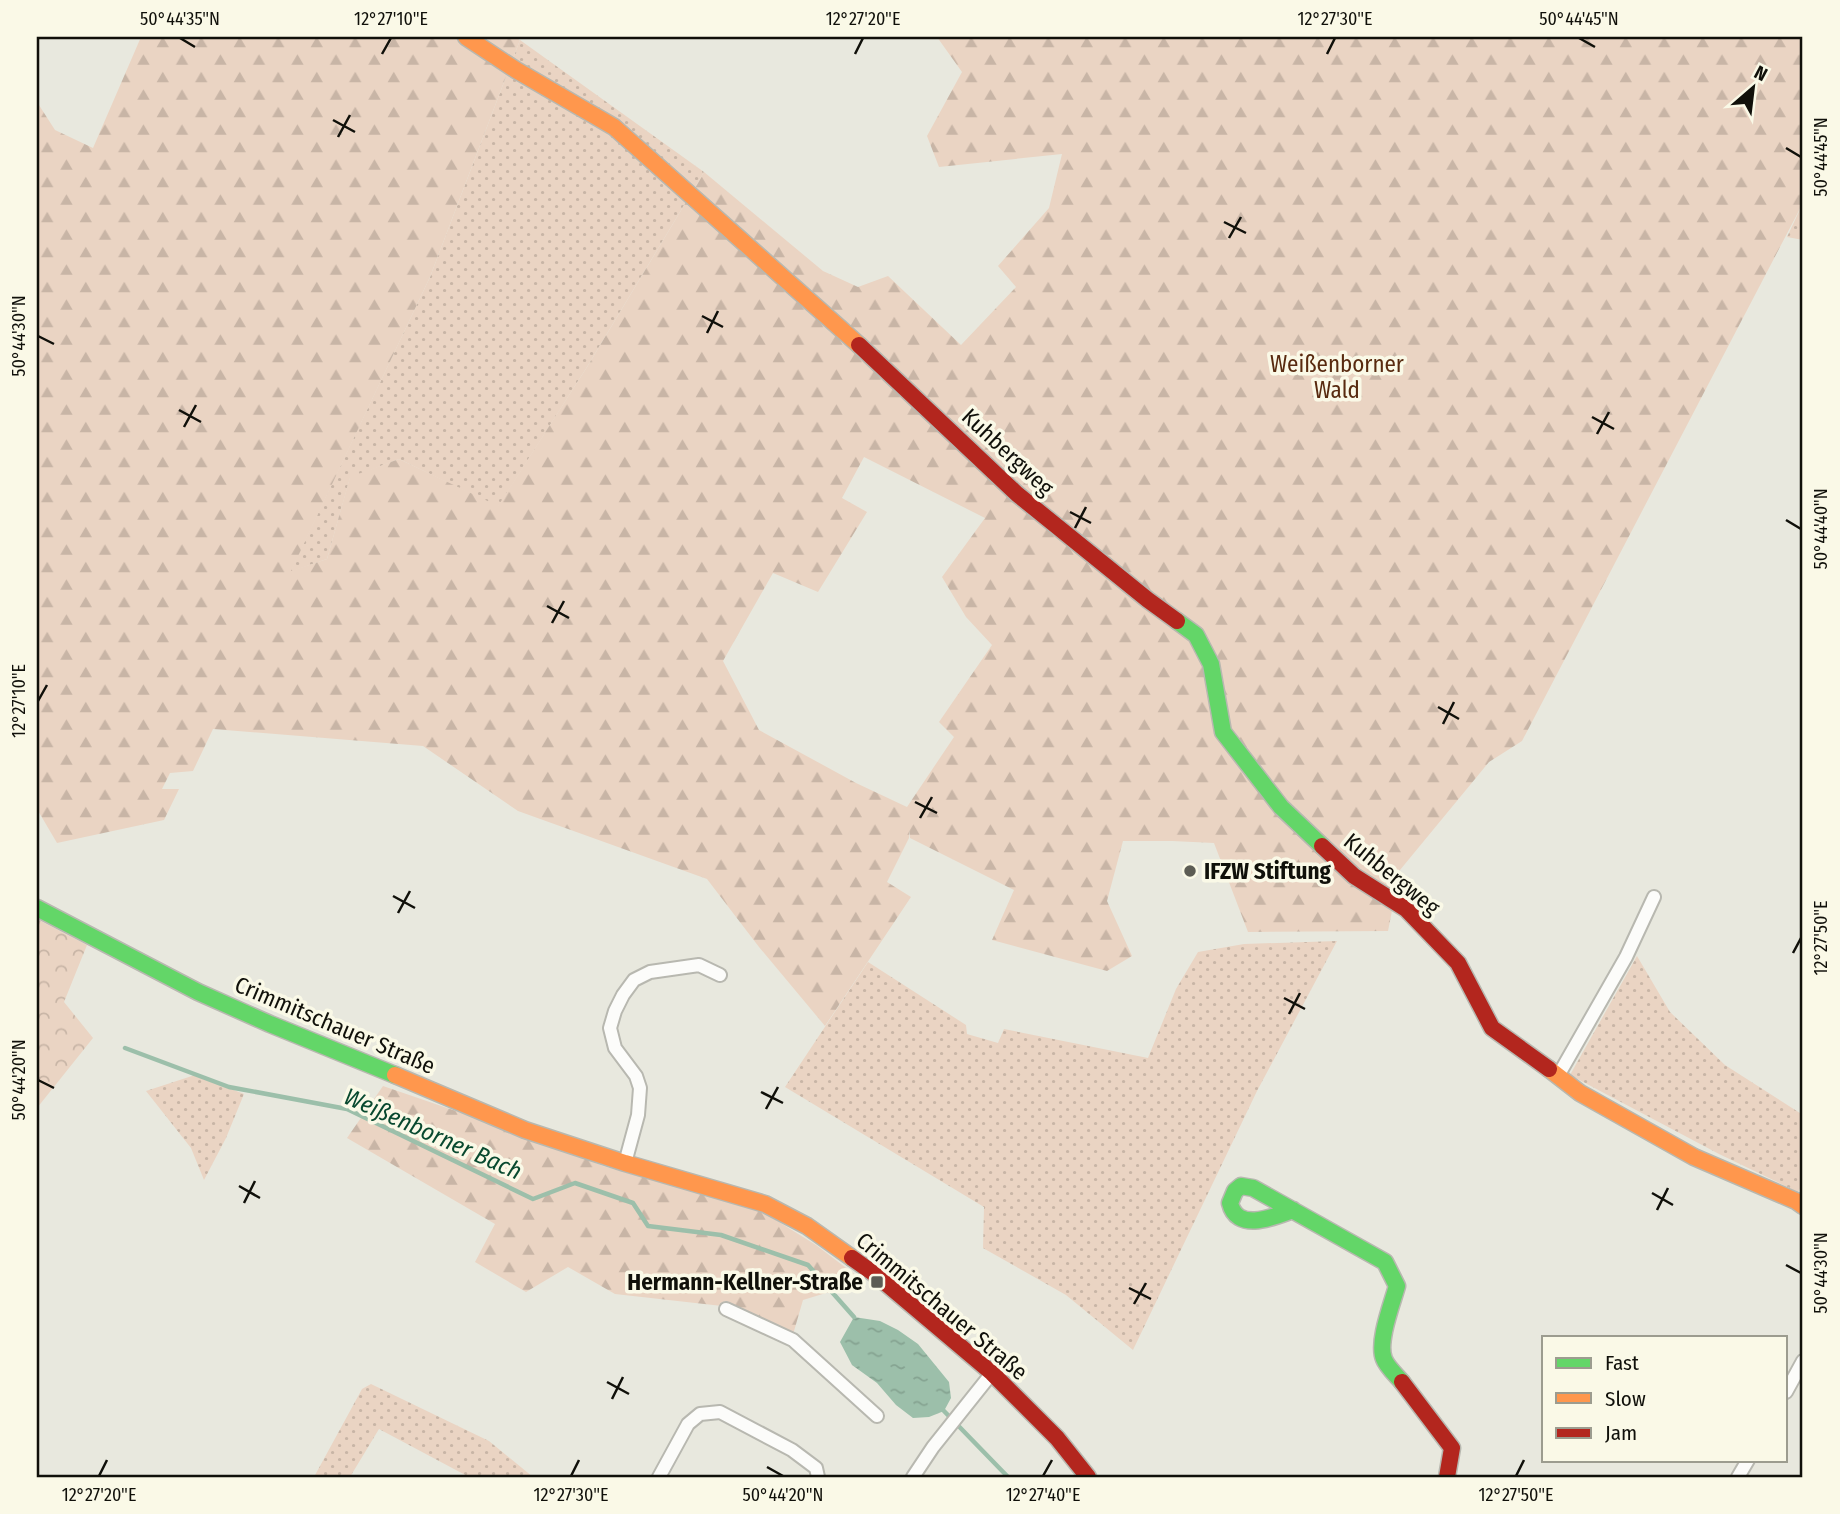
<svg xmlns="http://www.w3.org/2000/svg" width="1840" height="1514" viewBox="0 0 1840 1514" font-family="'Fira Sans Condensed',sans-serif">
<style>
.grass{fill:url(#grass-dots)}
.forest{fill:url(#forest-firs);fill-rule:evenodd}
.park{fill:url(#park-crowns)}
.water{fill:url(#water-ripples)}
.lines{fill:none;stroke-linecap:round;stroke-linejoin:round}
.stream{stroke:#9cbfaa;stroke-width:4.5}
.street-casing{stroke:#b8b8b0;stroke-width:16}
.fast-casing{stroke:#b8b8b0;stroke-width:19}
.slow-casing{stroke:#b8b8b0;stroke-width:19}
.jam-casing{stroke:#b8b8b0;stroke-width:19}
.street{stroke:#fcfcfa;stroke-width:12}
.fast{stroke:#63d668;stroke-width:16}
.slow{stroke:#ff974d;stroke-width:16}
.jam{stroke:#b3261e;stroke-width:16}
.ticks{fill:none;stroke:#10100a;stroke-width:2.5}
.poi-dot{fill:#5c5c54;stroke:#faf9e7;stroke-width:2.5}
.labels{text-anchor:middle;stroke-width:7;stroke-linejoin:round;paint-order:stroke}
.park-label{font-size:23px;fill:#582a0f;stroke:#faf9e7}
.street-label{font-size:23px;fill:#10100a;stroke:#faf9e7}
.poi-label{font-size:23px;font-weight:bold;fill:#10100a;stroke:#faf9e7;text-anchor:start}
.water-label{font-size:24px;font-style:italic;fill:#08492f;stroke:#faf9e7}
.neatline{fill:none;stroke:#10100a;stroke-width:2.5}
.ticks-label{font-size:18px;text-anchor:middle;fill:#10100a}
</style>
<defs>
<pattern id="grass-dots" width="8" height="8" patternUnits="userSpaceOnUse" patternTransform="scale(1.75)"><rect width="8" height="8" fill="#ead4c3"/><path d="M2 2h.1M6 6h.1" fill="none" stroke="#c8b5a6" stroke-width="1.8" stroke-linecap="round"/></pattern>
<pattern id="forest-firs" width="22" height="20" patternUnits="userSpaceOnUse" patternTransform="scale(1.75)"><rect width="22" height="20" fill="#ead4c3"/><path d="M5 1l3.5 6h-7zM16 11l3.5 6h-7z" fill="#c8b5a6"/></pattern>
<pattern id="park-crowns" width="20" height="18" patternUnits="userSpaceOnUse" patternTransform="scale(1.75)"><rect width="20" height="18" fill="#ead4c3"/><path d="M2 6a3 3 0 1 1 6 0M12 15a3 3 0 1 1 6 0" fill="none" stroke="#c8b5a6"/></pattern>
<pattern id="water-ripples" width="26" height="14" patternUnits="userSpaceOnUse" patternTransform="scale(1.75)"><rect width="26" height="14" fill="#9cbfaa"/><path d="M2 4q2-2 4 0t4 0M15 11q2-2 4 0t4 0" fill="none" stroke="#85a391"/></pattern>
</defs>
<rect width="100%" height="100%" fill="#e8e8de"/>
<path class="grass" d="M520,40L704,172L587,367L498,507L399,459L350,478L327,559L290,572L430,277Z
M1803,203V240L1787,237Z
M1337,941L1257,1091L1133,1350L1066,1295L983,1248L984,1207L785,1087L868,962L966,1025L967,1034L998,1043L1004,1029L1148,1058L1176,989L1198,952L1244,944Z
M1637,956L1670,1012L1725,1065L1803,1115V1184L1798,1192L1719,1154L1570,1075Z
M195,1075L244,1094L226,1138L204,1180L191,1148L146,1091Z
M371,1384L489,1441L533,1477H469L379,1429L350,1477H314L362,1389Z"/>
<path class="forest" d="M141,37H514L520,40L430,277L291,571L327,559L350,477L399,459L498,506L587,367L704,172L823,271L858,287L888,276L961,345L1016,287L998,266L1049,208L1062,154L939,167L927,136L962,72L937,37H1803V203L1522,741L1489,762L1400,870L1388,931L1248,932L1214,843L1172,841H1123L1107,901L1132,956L1107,971L992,940L1014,890L910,838L909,830V838L887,882L911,897L825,1026L759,947L707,879L518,811L423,746L213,729L193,771L170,773L162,789H179L164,820L57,843L37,809V102L55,130L93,148ZM864,457L985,518L942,577L966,617L992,645L939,722L954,737L907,807L856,783L759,730L723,661L773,573L818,592L867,512L842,498Z
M383,1086L529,1136L603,1166L761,1211L816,1245L858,1277L839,1289L803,1300L792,1338L722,1306L615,1294L568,1267L526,1292L475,1262L495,1224L347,1138Z"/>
<path class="park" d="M37,919L87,945L64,1002L93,1038L37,1108Z"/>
<path class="water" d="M854,1317L880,1321L898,1330L918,1344L949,1382L951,1398L944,1411L929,1417L913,1418L896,1405L877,1383L852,1365L840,1342Z"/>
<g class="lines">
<path class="stream" d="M125,1048L229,1087L347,1109L533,1199L575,1183L633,1203L648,1226L721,1235L808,1265L854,1317
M944,1411L1008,1477"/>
<defs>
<path id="street" d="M1558,1076L1626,957L1654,897
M625,1163L638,1115L640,1088L636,1076L615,1048L610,1028L615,1011L623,995L634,980L650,972L699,965L720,975
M726,1309L793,1340L877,1416
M1786,1392L1803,1361
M659,1477L688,1424L700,1414L720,1412L792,1450L816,1468L818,1477
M913,1477L933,1447L992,1373
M1738,1477L1748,1460"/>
<path id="fast" d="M1177,621L1196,635L1211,664L1223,732L1281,807L1322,846
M37,908L198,992L270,1024L395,1075
M1293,1210C1274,1217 1237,1233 1230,1203L1235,1191L1241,1186L1253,1188L1385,1262L1397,1286C1392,1304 1377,1342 1384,1359C1387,1367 1397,1376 1402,1382"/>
<path id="slow" d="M466,37L516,70L614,127L859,345
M1549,1069L1580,1093L1694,1157L1796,1201L1803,1206
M395,1075L525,1130L625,1163L765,1204L807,1226L852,1258"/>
<path id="jam" d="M859,345L1017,494L1148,600L1177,621
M1322,846L1354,876L1406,909L1458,963L1492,1028L1549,1069
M852,1258L876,1275L992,1373L1057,1438L1088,1477
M1402,1382L1452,1448L1447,1477"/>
</defs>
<use href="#street" class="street-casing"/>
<use href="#fast" class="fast-casing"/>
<use href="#slow" class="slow-casing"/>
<use href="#jam" class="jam-casing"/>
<use href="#street" class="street"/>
<use href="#fast" class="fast"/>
<use href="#slow" class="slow"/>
<use href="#jam" class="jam"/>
</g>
<path class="ticks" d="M180,38L195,47M1579,38L1595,47M382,54L391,38M855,54L863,38M1327,54L1335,38M333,120L355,132M338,137L350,115M1786,148L1801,157M1224,222L1246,233M1229,238L1241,217M702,316L723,327M707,333L718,311M38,336L54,344M179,410L201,422M1592,417L1614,429M184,427L196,405M1597,434L1609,412M1070,512L1091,523M1786,520L1801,529M1075,528L1086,507M547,606L569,618M552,623L564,601M38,701L47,685M1438,707L1459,719M1443,724L1454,702M915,802L937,813M920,818L932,797M393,896L415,908M398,913L410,891M1793,953L1801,938M1284,998L1305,1009M1289,1014L1300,993M38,1080L54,1088M761,1092L783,1103M766,1109L778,1087M239,1186L260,1198M1652,1193L1673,1205M244,1203L255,1181M1657,1210L1668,1188M1786,1265L1801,1273M1129,1288L1151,1299M1134,1304L1146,1283M607,1382L629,1394M612,1399L623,1377M767,1467L783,1476M99,1476L107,1460M571,1476L579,1460M1043,1476L1052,1460M1516,1476L1524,1460"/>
<g class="poi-dot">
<circle cx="1190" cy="871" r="7"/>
<rect x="870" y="1275" width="14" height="14" rx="3.5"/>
</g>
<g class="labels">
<g class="park-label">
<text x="1337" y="372">Weißenborner<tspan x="1337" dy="26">Wald</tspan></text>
</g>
<g class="street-label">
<text transform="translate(1008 452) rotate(43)" y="8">Kuhbergweg</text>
<text transform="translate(1392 874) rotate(39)" y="8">Kuhbergweg</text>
<text transform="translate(335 1025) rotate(23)" y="8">Crimmitschauer Straße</text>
<text transform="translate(942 1306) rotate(40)" y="8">Crimmitschauer Straße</text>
</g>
<g class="poi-label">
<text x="1204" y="879">IFZW Stiftung</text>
<text x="863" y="1290" text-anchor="end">Hermann-Kellner-Straße</text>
</g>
<g class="water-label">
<text transform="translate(433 1134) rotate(24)" y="8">Weißenborner Bach</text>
</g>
</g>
<rect width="1840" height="1514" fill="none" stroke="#faf9e7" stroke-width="77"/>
<rect x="1542" y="1336" width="245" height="126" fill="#faf9e7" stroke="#9c9c8f" stroke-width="2"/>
<rect x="1556" y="1358" width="35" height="10" fill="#63d668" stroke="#9c9c8f" stroke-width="2"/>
<text x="1605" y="1370" font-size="21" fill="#10100a">Fast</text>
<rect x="1556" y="1393" width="35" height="10" fill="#ff974d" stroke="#9c9c8f" stroke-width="2"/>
<text x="1605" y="1406" font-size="21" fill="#10100a">Slow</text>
<rect x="1556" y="1428" width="35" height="10" fill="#b3261e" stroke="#9c9c8f" stroke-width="2"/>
<text x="1605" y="1440" font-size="21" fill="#10100a">Jam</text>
<g transform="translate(1753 88) rotate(28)" stroke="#faf9e7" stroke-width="5" paint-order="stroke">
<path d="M0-5L12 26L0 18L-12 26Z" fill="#10100a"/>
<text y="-10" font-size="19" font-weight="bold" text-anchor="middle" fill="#10100a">N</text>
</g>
<rect x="38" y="38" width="1763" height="1438" class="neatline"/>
<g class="ticks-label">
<text x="180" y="25">50°44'35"N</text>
<text x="391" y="25">12°27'10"E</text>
<text x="863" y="25">12°27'20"E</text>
<text x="1335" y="25">12°27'30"E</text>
<text x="1579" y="25">50°44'45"N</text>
<text transform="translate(1821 157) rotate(-90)" y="6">50°44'45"N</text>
<text transform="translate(19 336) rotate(-90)" y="6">50°44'30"N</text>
<text transform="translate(1821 529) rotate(-90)" y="6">50°44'40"N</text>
<text transform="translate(19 701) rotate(-90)" y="6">12°27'10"E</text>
<text transform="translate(1821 938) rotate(-90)" y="6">12°27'50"E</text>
<text transform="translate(19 1080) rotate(-90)" y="6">50°44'20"N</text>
<text transform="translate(1821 1273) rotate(-90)" y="6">50°44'30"N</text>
<text x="99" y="1501">12°27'20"E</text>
<text x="571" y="1501">12°27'30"E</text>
<text x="783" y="1501">50°44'20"N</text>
<text x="1043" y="1501">12°27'40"E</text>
<text x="1516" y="1501">12°27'50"E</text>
</g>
</svg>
